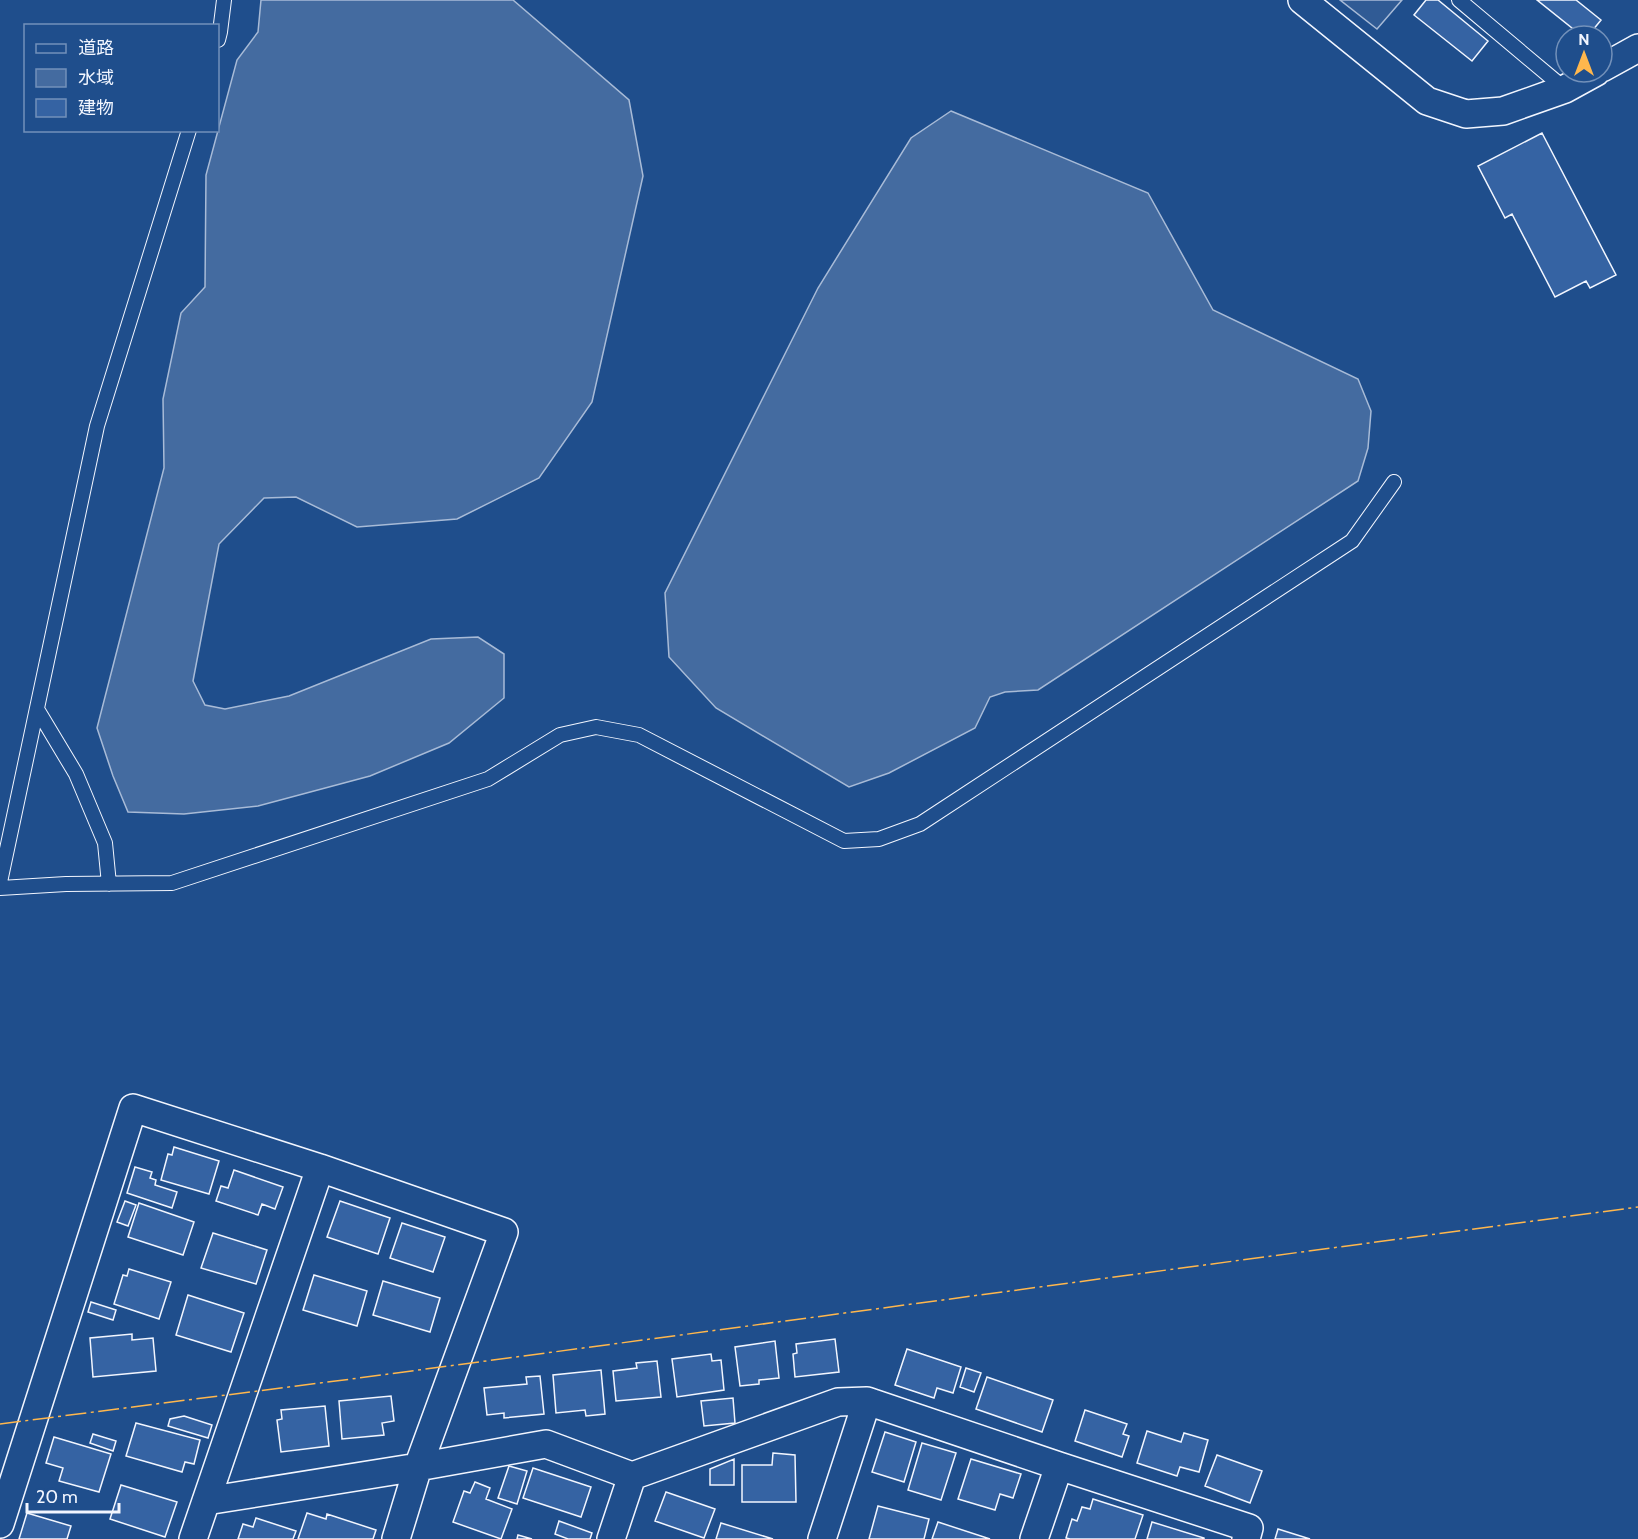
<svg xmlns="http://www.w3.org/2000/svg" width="1638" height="1539" viewBox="0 0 1638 1539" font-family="Cabin,'Noto Sans JP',sans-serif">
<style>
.built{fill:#305b95;stroke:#a8bbd7;stroke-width:1.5}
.water{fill:#446ba0;stroke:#a8bbd7;stroke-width:1.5}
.building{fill:#3563a3;stroke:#f2f6ff;stroke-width:1.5}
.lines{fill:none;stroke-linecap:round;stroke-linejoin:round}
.lane-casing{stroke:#f2f6ff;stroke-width:16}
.street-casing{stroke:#f2f6ff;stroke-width:30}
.lane{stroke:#1f4e8c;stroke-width:14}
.street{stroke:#1f4e8c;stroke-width:27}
.power{stroke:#ffb74d;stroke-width:1.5;stroke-dasharray:21 4.5 3 4.5;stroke-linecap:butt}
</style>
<rect width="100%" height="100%" fill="#1f4e8c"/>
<path class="built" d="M1340,0H1402L1377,29Z"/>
<path class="water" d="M261,0H513L629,100L643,176L592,402L539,478L457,519L357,527L296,497L264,498L219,544L193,681L205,705L225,709L289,696L431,639L478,637L504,654V698L449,743L370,776L258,806L184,814L128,812L113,776L97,728L164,468L163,399L181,313L205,287L206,175L237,60L258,32Z
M951,111L1148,193L1213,310L1358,379L1371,411L1368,448L1358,481L1038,690L1005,692L990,697L975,728L889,773L849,787L716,708L669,657L665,593L818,288L911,138Z"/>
<path class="building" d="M1426,0H1438L1488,41L1472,61L1414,15Z
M1537,0H1576L1601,20L1588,36H1582Z
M1542,133L1616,275L1590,288L1586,281L1555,297L1512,214L1505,218L1478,166Z
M174,1147L219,1161L209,1194L161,1180L168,1154L172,1155Z
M135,1167L152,1172L150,1178L156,1180L155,1185L177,1192L172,1208L127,1193Z
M234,1170L283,1187L275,1209L262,1204L258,1215L216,1201L221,1186L228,1188Z
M125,1201L136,1205L128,1226L117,1222Z
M340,1201L390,1218L378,1254L327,1237Z
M139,1203L194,1222L183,1255L128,1237Z
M402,1223L445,1237L433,1272L390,1258Z
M213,1233L267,1250L256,1284L201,1268Z
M129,1269L171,1282L159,1319L114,1304L123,1275L127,1276Z
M314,1275L367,1291L357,1326L303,1310Z
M383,1281L440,1298L430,1332L373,1315Z
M188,1295L244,1313L231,1352L176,1335Z
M91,1302L116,1310L113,1320L88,1312Z
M132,1334V1340L153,1338L156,1371L93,1377L90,1338Z
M835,1339L839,1372L795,1377L793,1354L797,1353L796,1344Z
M775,1341L779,1378L759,1380V1384L740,1386L735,1347Z
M907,1349L961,1367L953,1393L937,1388L934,1398L895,1385Z
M711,1354L712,1361L721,1360L724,1390L677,1397L672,1359Z
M657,1361L661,1397L616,1401L613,1371L637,1368L636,1363Z
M966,1368L981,1373L974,1392L960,1387Z
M601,1370L605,1414L586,1416L585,1410L556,1413L553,1375Z
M540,1376L544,1414L504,1418V1413L487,1415L484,1388L527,1384L526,1377Z
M987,1377L1053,1400L1042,1432L976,1409Z
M391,1396L394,1421L382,1423L384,1435L342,1439L339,1401Z
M733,1398L735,1423L704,1426L701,1401Z
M325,1406L329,1446L281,1452L277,1420L282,1419L281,1410Z
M1085,1410L1127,1424L1123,1434L1129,1436L1122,1457L1075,1441Z
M184,1416L212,1425L208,1438L168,1426L170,1419Z
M136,1423L200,1440L194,1464L185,1462L182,1472L126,1456Z
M1147,1431L1181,1442L1184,1433L1208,1440L1199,1472L1180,1467L1177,1476L1137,1463Z
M885,1432L916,1442L904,1482L872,1472Z
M93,1434L116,1441L113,1451L90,1443Z
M54,1437L111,1454L99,1492L59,1481L63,1468L46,1463Z
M922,1443L956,1453L941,1500L908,1490Z
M773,1453L795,1455L796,1502H742V1465H772Z
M1217,1455L1262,1471L1250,1503L1205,1486Z
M734,1459V1485H710V1469Z
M971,1459L1021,1474L1013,1498L1000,1494L995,1510L958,1499Z
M509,1466L527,1471L517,1504L498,1498Z
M533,1468L591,1487L581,1517L523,1498Z
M475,1482L490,1488L486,1499L512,1509L501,1539L453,1522L464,1491L470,1493Z
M121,1485L177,1502L165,1537L110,1519Z
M666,1492L715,1509L704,1538L655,1521Z
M1093,1499L1143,1515L1135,1539H1070L1066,1538L1072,1519L1077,1521L1082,1507L1090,1509Z
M878,1506L929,1519L924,1539H869Z
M27,1513L71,1526L67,1539H19Z
M307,1513L326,1519L327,1514L376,1530L373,1539H298Z
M256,1518L296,1531L293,1539H238L243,1524L253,1527Z
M559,1521L592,1533L590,1539H568L555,1534Z
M938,1522L990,1539H932Z
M1152,1522L1204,1538V1539H1147Z
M721,1523L773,1539H716Z
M1278,1529L1310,1539H1275Z
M518,1535L532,1539H517Z"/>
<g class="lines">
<defs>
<path id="lane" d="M1459,0L1565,89
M218,40L220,32L224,0
M37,709L76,774L105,843L109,884
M0,882L97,426L189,130
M0,888L66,884L172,883L488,779L560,735L596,727L639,735L844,841L879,839L920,824L1352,541L1394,482"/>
<path id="street" d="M1302,0L1427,101L1466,114L1503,111L1565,89L1596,72
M1602,68L1638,48
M867,1401L1059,1466L1249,1528L1246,1539
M206,1501L418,1467L546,1444L632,1476L838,1402L867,1401L822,1539
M0,1524L133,1108L320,1168L504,1232L418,1467L396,1539
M193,1539L320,1168
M611,1539L632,1476
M1034,1539L1059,1466"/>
</defs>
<use href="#lane" class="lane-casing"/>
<use href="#street" class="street-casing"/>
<use href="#lane" class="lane"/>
<use href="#street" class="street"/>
<path class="power" d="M0,1424L359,1378L1638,1207"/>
</g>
<rect x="24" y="24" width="195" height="108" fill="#1f4e8c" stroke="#7391ba" stroke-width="1.5"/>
<rect x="36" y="44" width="30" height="9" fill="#1f4e8c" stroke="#7391ba" stroke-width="1.5"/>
<text x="78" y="54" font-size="18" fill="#f2f6ff">道路</text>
<rect x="36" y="69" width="30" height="18" fill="#446ba0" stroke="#7391ba" stroke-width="1.5"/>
<text x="78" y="84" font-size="18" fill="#f2f6ff">水域</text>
<rect x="36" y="99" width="30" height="18" fill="#3563a3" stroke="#7391ba" stroke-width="1.5"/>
<text x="78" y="114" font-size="18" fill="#f2f6ff">建物</text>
<g transform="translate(1584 54)"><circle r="28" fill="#1f4e8c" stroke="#7391ba" stroke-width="1.5"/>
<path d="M0-4.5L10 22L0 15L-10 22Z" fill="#ffb74d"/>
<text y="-9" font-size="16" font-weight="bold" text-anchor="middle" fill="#f2f6ff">N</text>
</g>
<path d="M27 1503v9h92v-9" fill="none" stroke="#f2f6ff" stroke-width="3"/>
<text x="36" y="1503" font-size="18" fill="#f2f6ff" stroke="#1f4e8c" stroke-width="4.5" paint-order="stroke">20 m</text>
</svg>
